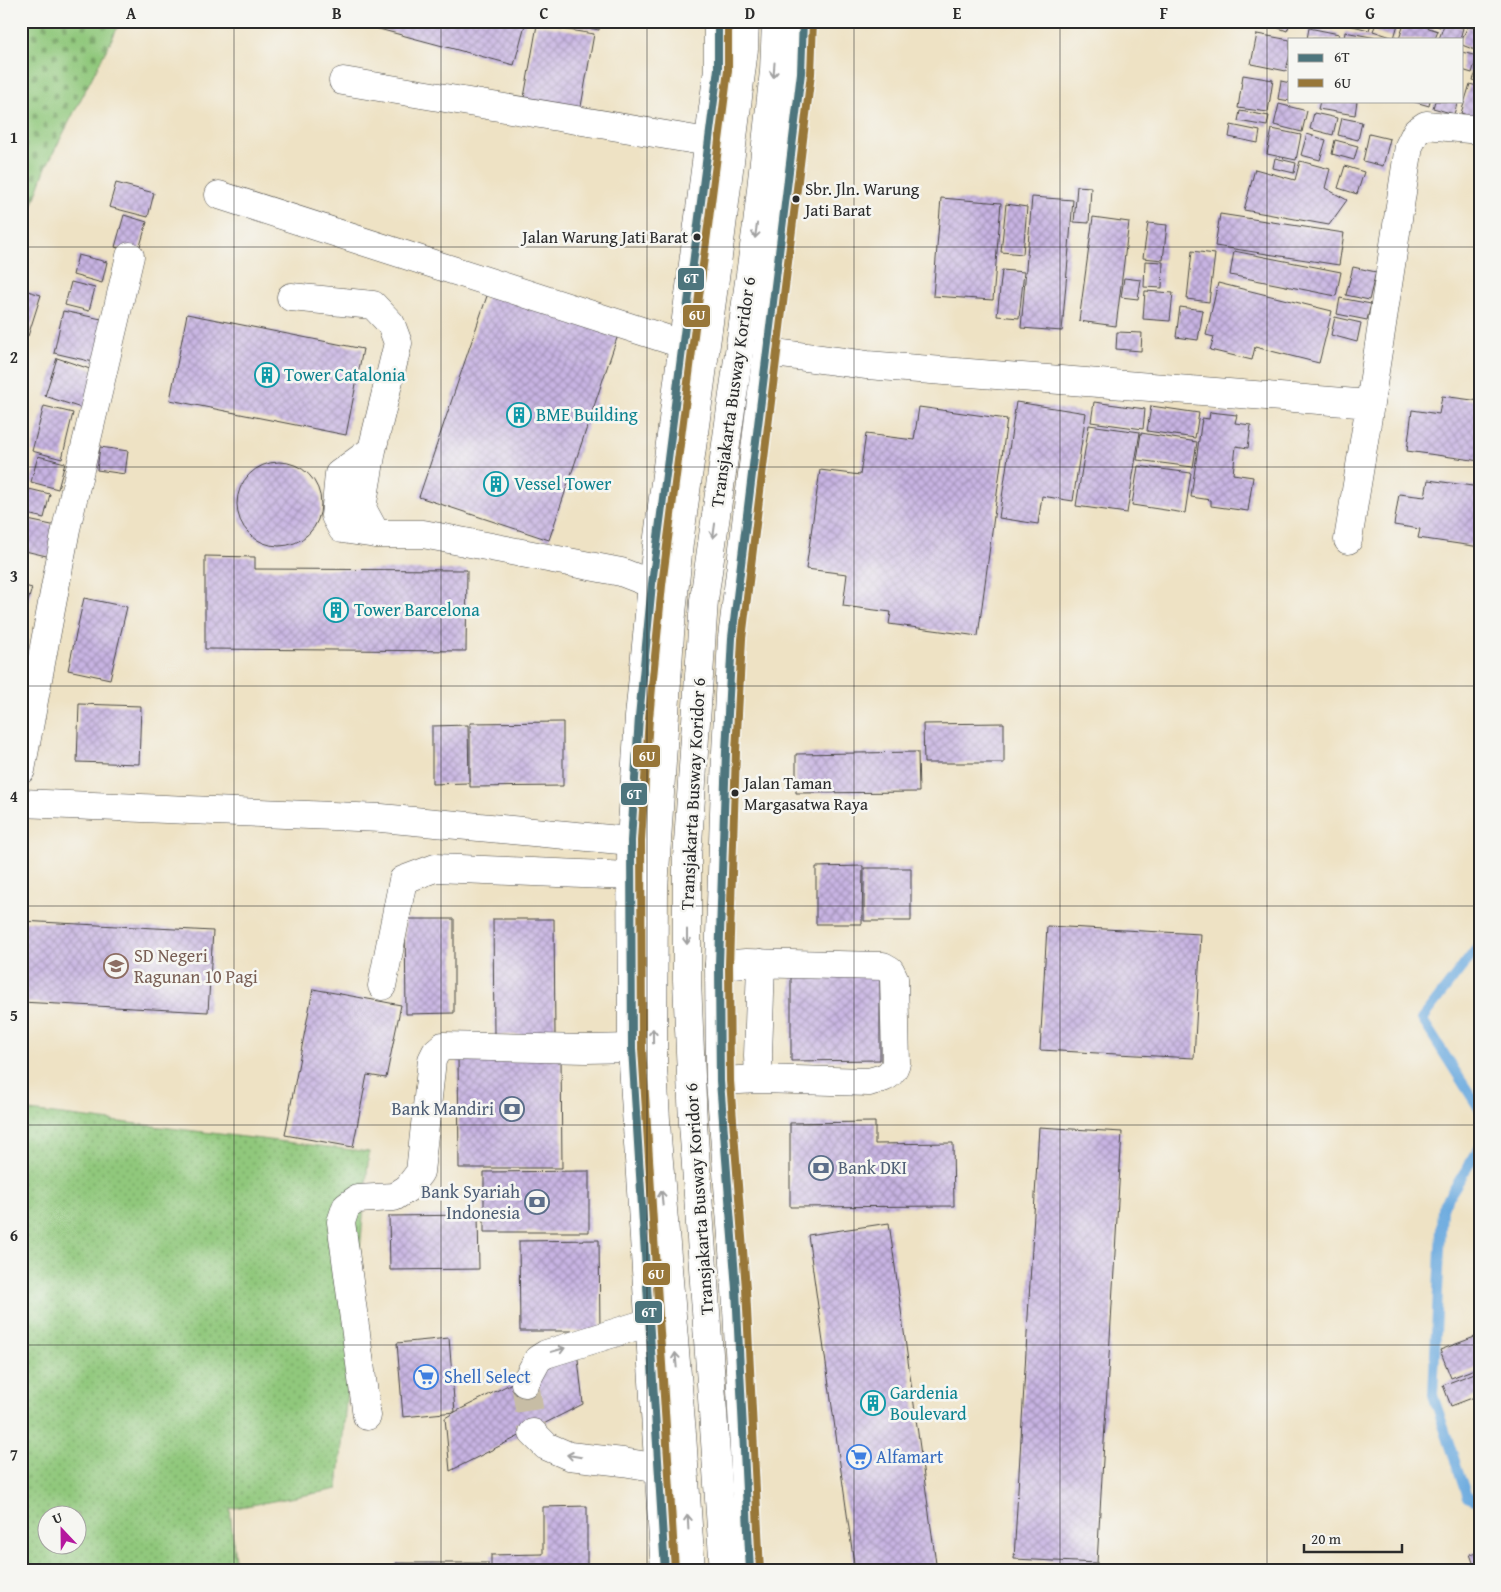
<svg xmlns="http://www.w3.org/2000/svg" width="1501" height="1592" viewBox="0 0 1501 1592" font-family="'Gentium Book Plus',serif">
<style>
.grass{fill:url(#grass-dots);stroke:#5e7a53;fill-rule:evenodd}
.cemetery{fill:url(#cemetery-stones);stroke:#5e7a53}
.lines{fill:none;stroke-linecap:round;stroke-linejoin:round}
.stream{stroke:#6dabdf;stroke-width:10}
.building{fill:url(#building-cross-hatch)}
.minor-tunnel{stroke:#c7bda5;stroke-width:28;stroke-dasharray:28 14;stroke-linecap:butt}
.minor-casing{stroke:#484642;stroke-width:29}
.major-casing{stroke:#484642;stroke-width:29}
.minor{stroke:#fff;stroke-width:28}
.major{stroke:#fff;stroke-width:28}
.bus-1-casing{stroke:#f6f6f2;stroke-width:11}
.bus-2-casing{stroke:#f6f6f2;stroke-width:11}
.bus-1{stroke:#4d757d;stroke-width:8}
.bus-2{stroke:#987739;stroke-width:8}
.oneway{stroke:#a0a0a0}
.grid{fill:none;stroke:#2b2b2b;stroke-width:1;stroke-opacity:0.55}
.bus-dot{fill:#2b2b2b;stroke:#f6f6f2;stroke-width:2}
.labels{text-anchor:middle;stroke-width:5;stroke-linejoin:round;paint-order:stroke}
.bus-label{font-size:17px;fill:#2b2b2b;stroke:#f6f6f2;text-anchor:start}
.culture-label{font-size:18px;fill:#0d838f;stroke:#f6f6f2;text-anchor:start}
.street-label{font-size:18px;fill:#2b2b2b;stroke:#f6f6f2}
.education-label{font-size:18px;fill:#785e54;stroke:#f6f6f2;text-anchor:start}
.service-label{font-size:18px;fill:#4e5e75;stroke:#f6f6f2;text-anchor:end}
.shop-label{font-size:18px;fill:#366cbe;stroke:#f6f6f2;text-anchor:start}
.line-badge{stroke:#f6f6f2;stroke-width:2}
.badge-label{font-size:14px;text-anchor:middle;font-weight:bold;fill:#fff}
.neatline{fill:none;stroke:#2b2b2b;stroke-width:2}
.grid-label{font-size:16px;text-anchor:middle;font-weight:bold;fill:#2b2b2b}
</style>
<defs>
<pattern id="grass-dots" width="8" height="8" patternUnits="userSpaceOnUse" patternTransform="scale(1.25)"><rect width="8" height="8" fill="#90c87b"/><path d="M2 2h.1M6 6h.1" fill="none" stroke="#76a365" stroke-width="1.8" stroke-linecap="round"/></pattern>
<pattern id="cemetery-stones" width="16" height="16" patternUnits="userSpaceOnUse" patternTransform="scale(1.25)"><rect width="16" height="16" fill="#90c87b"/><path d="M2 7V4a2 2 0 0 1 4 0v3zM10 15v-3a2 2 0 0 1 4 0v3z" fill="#76a365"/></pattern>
<pattern id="building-cross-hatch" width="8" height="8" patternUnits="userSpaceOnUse" patternTransform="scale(1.25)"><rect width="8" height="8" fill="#c8b4e3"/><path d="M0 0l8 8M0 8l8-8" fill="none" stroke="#a393b8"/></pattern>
</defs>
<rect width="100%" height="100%" fill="#f6f6f2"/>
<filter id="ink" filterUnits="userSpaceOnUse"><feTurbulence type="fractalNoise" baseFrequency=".02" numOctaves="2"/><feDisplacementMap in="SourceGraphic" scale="10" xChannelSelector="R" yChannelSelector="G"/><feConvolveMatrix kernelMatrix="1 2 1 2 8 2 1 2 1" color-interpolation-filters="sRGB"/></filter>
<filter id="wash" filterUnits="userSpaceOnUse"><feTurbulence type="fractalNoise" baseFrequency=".0096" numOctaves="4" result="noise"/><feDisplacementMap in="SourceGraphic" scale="20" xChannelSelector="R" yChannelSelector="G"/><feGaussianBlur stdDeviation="1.12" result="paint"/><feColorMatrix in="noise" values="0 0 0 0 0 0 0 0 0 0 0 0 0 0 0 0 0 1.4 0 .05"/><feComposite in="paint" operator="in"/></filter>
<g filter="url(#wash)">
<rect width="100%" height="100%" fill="#eee2c4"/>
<path class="grass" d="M21,1110L369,1152L338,1489L230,1509L236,1571H21ZM48,1514H78V1544H48Z"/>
<path class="cemetery" d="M21,21H121L46,167L21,237Z"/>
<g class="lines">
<path class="stream" d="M1480,944L1422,1019L1480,1110
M1480,1147L1442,1208L1433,1395L1467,1497L1480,1502"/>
</g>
<g id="blocks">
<path class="building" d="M349,21H526L514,65Z
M553,21H601L599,30Z
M1260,21H1291L1287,31Z
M1350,21H1372L1369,30L1349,25Z
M1377,21H1399L1394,38L1373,31Z
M1405,21H1409L1438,31L1435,39H1399Z
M1425,21H1442L1440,27Z
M1445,22L1463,28L1460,39H1439Z
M537,25L594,34L580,112L523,103Z
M1468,26L1480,31V52L1462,45V39Z
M1309,28L1339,34L1338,39H1307Z
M1345,32L1376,38V39H1344Z
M1257,34L1290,40V54L1286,71L1251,64Z
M1462,52L1477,56L1472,73L1462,70Z
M1480,62V83L1473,80Z
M1243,75L1273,80L1268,112L1238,108Z
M1281,81L1290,83V101L1278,99Z
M1470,84L1480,87V119L1461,113Z
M1320,101H1357L1355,115L1318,109Z
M1412,101H1430L1429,106Z
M1435,101H1458L1454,114L1433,108Z
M1279,104L1307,111L1302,132L1274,125Z
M1240,111L1269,116L1267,126L1238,121Z
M1314,113L1337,118L1333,135L1310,129Z
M1342,118L1362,122L1358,140L1338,135Z
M1231,125L1260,131L1258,143L1229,137Z
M1272,129L1301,135L1296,160L1267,154Z
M1307,134L1326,140L1320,160L1301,155Z
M1369,134L1390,139L1383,166L1363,161Z
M1335,140L1358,146L1354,160L1332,154Z
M1275,158L1296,163L1294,173L1273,168Z
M1300,161L1330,169L1325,188L1347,200L1329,225L1244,210L1255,169L1295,180Z
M1345,166L1364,172L1357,194L1338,188Z
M116,183L154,193L148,217L109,207Z
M1077,186L1091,187L1089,223L1074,222Z
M1032,197L1073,200L1062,331L1021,328Z
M941,198L1001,203L993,300L933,296Z
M1006,204L1027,207L1023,254L1001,252Z
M1220,214L1344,233L1339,265L1215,246Z
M124,215L147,222L138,253L115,247Z
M1093,217L1129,222L1116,326L1079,321Z
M1148,223L1167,225L1163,260L1143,258Z
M1192,251L1215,254L1209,302L1187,299Z
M1234,251L1341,272L1336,296L1230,275Z
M78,255L107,262L102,283L73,275Z
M1145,261L1163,262L1162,288L1144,287Z
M1353,267L1376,272L1369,300L1346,295Z
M1002,270L1024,272L1019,318L997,316Z
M1124,278L1141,280L1138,299L1121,297Z
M71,282L95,288L89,311L65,305Z
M1218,283L1332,311L1319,363L1255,347L1252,360L1210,350L1214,337L1206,335Z
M21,289L41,295L28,336L21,334Z
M489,290L619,332L549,540L419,497Z
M1145,291L1173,293L1170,321L1143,319Z
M1340,298L1371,304L1367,320L1337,314Z
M1180,307L1203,310L1198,340L1176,337Z
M63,311L111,321L102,364L54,353Z
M187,314L363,349L346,435L170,400Z
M1335,317L1361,323L1357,342L1331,335Z
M1117,332L1142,333L1141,351L1116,349Z
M57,358L96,371L84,409L45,396Z
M1442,396L1480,401V461L1407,451L1412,410L1439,414Z
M1016,402L1086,413L1073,501L1042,496L1038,524L999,518Z
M1094,402L1145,409L1143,429L1091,422Z
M44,406L73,413L62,459L32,451Z
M1151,406L1199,413L1195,438L1147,431Z
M919,407L1007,419L978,636L889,624L891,612L843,606L847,574L806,569L820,470L860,475L866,434L914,440Z
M1210,412L1237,415L1235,423L1251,425L1248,448L1236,446L1233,474L1253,477L1248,511L1211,506V500L1191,497L1202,418L1209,419Z
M1089,425L1140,432L1127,513L1076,506Z
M1141,433L1197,442L1193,467L1137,460Z
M100,447L128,451L125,474L97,470Z
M38,456L65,463L58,489L31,482Z
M237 504a42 42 0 1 1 84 0a42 42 0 1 1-84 0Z
M1138,466L1191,473L1185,513L1132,505Z
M1428,480L1480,487V547L1418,538L1420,529L1394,525L1399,494L1425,497Z
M29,489L50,494L44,518L23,513Z
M23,519L66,528L59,559L21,550V526Z
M205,556L255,557V569L467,570L466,651L205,649Z
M21,585L32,588L22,621H21Z
M84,598L127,607L110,679L68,670Z
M79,704L141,706L139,764L77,762Z
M563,722V786L470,787V723Z
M1004,723V763H924L923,724Z
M468,725L469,783L432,784V726Z
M918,752L919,792L796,793V754Z
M863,866L862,924H816V867Z
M864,868H911V921H864Z
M405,919H454V1013L406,1014Z
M493,919H554L555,1035H494Z
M21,921L213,931L208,1012L21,1002Z
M1047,926L1201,934L1194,1058L1040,1050Z
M880,972V1060L791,1061V973Z
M313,989L401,1005L386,1078L367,1075L353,1147L285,1135Z
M458,1055H561L562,1168H459Z
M875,1122V1144L953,1143L954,1206L790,1207V1123Z
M1039,1127L1122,1132L1097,1563L1014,1559Z
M589,1171V1232H484V1172Z
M478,1215L479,1269L390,1270L389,1216Z
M889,1223L937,1571H855L808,1235Z
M599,1240L600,1331H520L519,1241Z
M1480,1335V1367L1451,1378L1440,1350Z
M449,1338L455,1412L577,1350L583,1404L450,1471L445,1418L455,1412L403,1417L397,1343Z
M1480,1371V1395L1451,1406L1443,1385Z
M587,1506V1571H491V1555L543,1554V1507Z
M1480,1551V1571H1476L1470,1554Z
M396,1563H488V1571H396Z"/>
</g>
</g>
<g filter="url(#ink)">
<use href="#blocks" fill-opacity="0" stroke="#484642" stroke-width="1"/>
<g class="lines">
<path class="minor-tunnel" d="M525,1383L533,1433"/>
<defs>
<path id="minor" d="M343,81L708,142
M219,195L682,344
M291,297L373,305L391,324L398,343L372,450L362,508L376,534
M767,352L867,365L1370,404L1409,146L1416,132L1426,125L1480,130
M372,450L339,474L335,516L342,529L376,534H423L621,572L652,584
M1348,540L1370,404
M21,770L66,529L130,256
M21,803L381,818L631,841
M719,965L746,963L883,966L890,970L894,978L896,1063C891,1078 883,1078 869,1082L759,1079L758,1056L761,963
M382,986L403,880L435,868L631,876
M720,1081L759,1079
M525,1383L538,1359L546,1354L650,1322
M367,1416L341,1222L346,1207L357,1199L394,1197L408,1188L420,1172L432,1060L436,1052L443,1046L587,1049L632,1048
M533,1433L546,1446L569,1456L623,1462L659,1468
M691,1571L682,1434L657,1138L653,1067L654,889L670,634L679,543L721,234L744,49L745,21
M724,1571L693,1123L687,980V858L704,600L757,225L774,71L776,21"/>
<path id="major" d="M665,1571L632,1048L631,841L639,717L652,584L718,69V21
M750,1571L736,1289L720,1081L719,965L726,752L732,638L801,73L803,21"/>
</defs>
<use href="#minor" class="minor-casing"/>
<use href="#major" class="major-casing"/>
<use href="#minor" class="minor"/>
<use href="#major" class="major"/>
<defs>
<path id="bus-1" d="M665,1571L632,1048L631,841L639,717L652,584L718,69V21
M750,1571L736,1289L720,1081L719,965L726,752L732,638L801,73L803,21"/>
<path id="bus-2" d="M675,1570L642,1048L641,841L649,718L662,585L728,70V21
M760,1571L746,1289L730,1081L729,965L736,752L742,639L811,74L813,21"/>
</defs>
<use href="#bus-1" class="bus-1-casing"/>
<use href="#bus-2" class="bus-2-casing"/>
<use href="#bus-1" class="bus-1"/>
<use href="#bus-2" class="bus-2"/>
</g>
<defs><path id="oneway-shaft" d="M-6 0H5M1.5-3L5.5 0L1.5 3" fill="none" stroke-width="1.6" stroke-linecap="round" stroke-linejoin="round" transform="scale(1.25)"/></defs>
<g class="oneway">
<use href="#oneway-shaft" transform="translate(774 70) rotate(94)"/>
<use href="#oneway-shaft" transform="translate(756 231) rotate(98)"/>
<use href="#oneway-shaft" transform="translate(714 531) rotate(98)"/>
<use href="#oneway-shaft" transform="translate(687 937) rotate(90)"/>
<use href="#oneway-shaft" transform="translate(653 1036) rotate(-91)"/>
<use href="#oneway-shaft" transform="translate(662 1198) rotate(-95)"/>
<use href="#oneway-shaft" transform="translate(558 1350) rotate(-16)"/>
<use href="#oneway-shaft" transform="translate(676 1360) rotate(-95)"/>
<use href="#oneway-shaft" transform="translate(574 1456) rotate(-171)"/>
<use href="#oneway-shaft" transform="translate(688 1522) rotate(-93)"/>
</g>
</g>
<path class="grid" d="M234,21V1571M441,21V1571M647,21V1571M854,21V1571M1060,21V1571M1267,21V1571M21,247H1480M21,467H1480M21,686H1480M21,906H1480M21,1125H1480M21,1345H1480"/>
<defs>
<symbol id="building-ring" viewBox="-11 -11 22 22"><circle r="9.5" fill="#f6f6f2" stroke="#0f9aa8" stroke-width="1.5"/><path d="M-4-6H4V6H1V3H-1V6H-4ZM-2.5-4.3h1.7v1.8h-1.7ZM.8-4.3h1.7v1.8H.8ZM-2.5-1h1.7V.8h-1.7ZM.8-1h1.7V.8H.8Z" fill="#0f9aa8"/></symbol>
<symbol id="school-ring" viewBox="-11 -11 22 22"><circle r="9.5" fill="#f6f6f2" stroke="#8d6e63" stroke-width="1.5"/><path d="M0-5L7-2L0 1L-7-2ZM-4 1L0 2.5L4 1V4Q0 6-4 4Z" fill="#8d6e63"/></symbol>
<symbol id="bank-ring" viewBox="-11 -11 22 22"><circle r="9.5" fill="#f6f6f2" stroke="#5c6f8a" stroke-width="1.5"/><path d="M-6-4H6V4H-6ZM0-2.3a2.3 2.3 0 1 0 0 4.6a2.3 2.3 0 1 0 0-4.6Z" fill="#5c6f8a"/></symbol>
<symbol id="supermarket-ring" viewBox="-11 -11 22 22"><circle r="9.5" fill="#f6f6f2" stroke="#3f7fe0" stroke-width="1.5"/><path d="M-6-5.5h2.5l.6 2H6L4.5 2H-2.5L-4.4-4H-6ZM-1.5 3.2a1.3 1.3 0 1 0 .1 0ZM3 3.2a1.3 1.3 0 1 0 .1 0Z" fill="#3f7fe0"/></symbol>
</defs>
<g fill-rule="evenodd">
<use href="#building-ring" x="253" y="361" width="28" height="28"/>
<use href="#building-ring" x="505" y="401" width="28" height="28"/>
<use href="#building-ring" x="482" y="470" width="28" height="28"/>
<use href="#building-ring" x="322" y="596" width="28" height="28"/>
<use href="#school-ring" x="102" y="952" width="28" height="28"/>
<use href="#bank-ring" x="498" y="1095" width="28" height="28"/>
<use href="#bank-ring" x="807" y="1154" width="28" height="28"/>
<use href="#bank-ring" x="523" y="1188" width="28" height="28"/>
<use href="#supermarket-ring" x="412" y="1363" width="28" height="28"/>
<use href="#building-ring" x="859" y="1389" width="28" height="28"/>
<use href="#supermarket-ring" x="845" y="1443" width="28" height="28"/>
</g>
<g class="bus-dot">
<circle cx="796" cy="199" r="4.5"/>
<circle cx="697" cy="237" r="4.5"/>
<circle cx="735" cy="793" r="4.5"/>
</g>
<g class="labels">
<g class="bus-label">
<text x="805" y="195">Sbr. Jln. Warung<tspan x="805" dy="21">Jati Barat</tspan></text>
<text x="688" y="243" text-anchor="end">Jalan Warung Jati Barat</text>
<text x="744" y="789">Jalan Taman<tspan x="744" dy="21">Margasatwa Raya</tspan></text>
</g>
<g class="culture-label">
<text x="284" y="381">Tower Catalonia</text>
<text x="536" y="421">BME Building</text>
<text x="514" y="490">Vessel Tower</text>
<text x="354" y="616">Tower Barcelona</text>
<text x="890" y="1399">Gardenia<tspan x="890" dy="21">Boulevard</tspan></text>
</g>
<g class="street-label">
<text transform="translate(733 392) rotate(-82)" y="6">Transjakarta Busway Koridor 6</text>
<text transform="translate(693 794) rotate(-87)" y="6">Transjakarta Busway Koridor 6</text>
<text transform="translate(699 1199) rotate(-94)" y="6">Transjakarta Busway Koridor 6</text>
</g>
<g class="education-label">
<text x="134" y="962">SD Negeri<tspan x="134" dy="21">Ragunan 10 Pagi</tspan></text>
</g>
<g class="service-label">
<text x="494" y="1115">Bank Mandiri</text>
<text x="838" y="1174" text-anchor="start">Bank DKI</text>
<text x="520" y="1198">Bank Syariah<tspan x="520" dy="21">Indonesia</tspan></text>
</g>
<g class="shop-label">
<text x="444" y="1383">Shell Select</text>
<text x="876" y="1463">Alfamart</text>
</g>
</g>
<g class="line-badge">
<rect x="677" y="267" width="28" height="24" rx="5" fill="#4d757d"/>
<rect x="682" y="304" width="29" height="24" rx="5" fill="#987739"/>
<rect x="632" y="744" width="29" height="24" rx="5" fill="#987739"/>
<rect x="620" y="782" width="28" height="24" rx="5" fill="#4d757d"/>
<rect x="642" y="1262" width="29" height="24" rx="5" fill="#987739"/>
<rect x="634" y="1300" width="29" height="24" rx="5" fill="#4d757d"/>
</g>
<g class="badge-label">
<text x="691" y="283">6T</text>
<text x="697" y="320">6U</text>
<text x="647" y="761">6U</text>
<text x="634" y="799">6T</text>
<text x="656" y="1279">6U</text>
<text x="649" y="1317">6T</text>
</g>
<rect width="1501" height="1592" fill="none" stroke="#f6f6f2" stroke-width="55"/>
<rect x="1288" y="38" width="175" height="65" fill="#f6f6f2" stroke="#a5a5a2"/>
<rect x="1298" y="54" width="25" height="8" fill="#4d757d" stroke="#a5a5a2"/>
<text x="1334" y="62" font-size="15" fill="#2b2b2b">6T</text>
<rect x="1298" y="79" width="25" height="8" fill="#987739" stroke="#a5a5a2"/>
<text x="1334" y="88" font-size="15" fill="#2b2b2b">6U</text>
<g transform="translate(62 1530) rotate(338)"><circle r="24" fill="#f6f6f2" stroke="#a5a5a2"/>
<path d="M0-4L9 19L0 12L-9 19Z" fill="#b5179e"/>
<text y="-8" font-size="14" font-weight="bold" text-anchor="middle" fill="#2b2b2b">U</text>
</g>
<path d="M1304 1544v8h98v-8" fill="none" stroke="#2b2b2b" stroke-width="2.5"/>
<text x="1311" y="1544" font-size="15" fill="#2b2b2b" stroke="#f6f6f2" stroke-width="4" paint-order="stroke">20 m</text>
<rect x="28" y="28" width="1446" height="1536" class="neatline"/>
<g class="grid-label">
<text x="131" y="19">A</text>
<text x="337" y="19">B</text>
<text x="544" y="19">C</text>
<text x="750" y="19">D</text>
<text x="957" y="19">E</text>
<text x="1164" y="19">F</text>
<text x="1370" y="19">G</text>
<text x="14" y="143">1</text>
<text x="14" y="363">2</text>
<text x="14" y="582">3</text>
<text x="14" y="802">4</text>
<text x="14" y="1021">5</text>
<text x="14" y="1241">6</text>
<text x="14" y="1460">7</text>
</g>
</svg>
